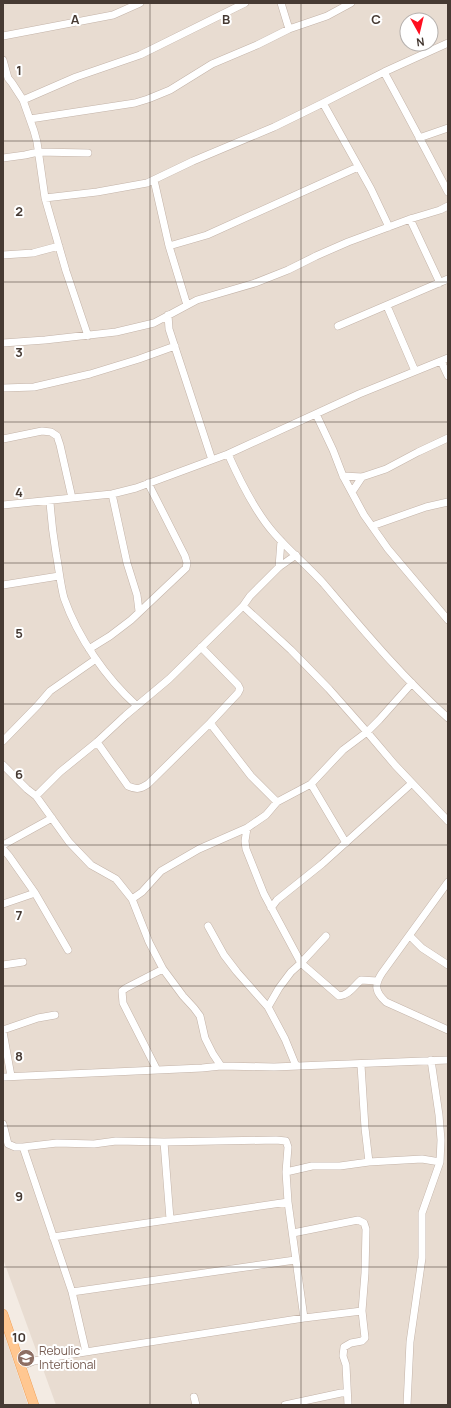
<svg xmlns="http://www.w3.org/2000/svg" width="451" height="1408" viewBox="0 0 451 1408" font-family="Manrope,sans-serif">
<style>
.residential{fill:#e8dcd1;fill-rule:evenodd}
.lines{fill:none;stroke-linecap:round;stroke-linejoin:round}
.minor-casing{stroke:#c3b3a8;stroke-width:8}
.major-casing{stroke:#ef9f56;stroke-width:10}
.minor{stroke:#fff;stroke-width:7}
.major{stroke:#ffc791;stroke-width:9}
.grid{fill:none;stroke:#463a33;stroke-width:1;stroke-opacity:0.55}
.labels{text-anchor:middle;stroke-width:4;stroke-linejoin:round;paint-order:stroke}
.education-label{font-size:12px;fill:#785e54;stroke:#fff;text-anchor:start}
.grid-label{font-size:13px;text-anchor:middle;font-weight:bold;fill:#463a33;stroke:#fff;stroke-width:4;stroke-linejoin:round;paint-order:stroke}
</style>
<rect width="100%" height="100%" fill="#f3ebe3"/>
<path class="residential" d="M3,3H448V1405H56L3,1259ZM407,20H431V44H407Z
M3,1331L10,1351L28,1405H3Z"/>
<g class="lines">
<defs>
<path id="minor" d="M281,3L289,29
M3,36L113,15L140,3
M3,60L8,78L12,83L23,100L34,131L37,142L45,198L66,271L88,336
M384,72C406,112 427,152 448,192
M23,100L76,77L140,55L245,3
M323,103L371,189L389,227
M30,119L135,103L148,99L170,90L212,64L257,45L289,29L327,16L351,3
M419,138L448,128
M3,158L25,155L38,152L88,153
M154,180L169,246L187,305
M45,198L97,192L147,183L193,161L274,127L323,103L384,72L448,43
M410,219L440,283
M169,246L207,235L358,167
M3,255L33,253L59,246
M387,306L415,371
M168,315L169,329L212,460
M338,326L448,279
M3,343L45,340L116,332L154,323L197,300L255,283L288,270L316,256L348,242L410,219L440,210L448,206
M441,361L448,376
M3,388L34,387L90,374L139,359L175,346
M316,414L333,450L343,476L364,515L388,549L448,620
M3,439L42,431L51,432L57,436L60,445L72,498
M228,454C240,481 254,510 273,532C289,551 308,566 324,584C363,630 403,678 448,718
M343,476L362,477L386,469L418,452L448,438
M352,492L362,477
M112,494L127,563L137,595L139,611
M50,501C51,518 53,535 56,553C59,568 60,583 64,598C78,638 106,678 137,706
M3,505L112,494L136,488L228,454L359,394L448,358
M372,526L426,507L448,502
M279,567L281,541
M3,585L59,576
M243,606L291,650L329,689L367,732L395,765L448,821
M89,649L110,636L131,620L186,568L187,563L185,556L148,483
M210,723L251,776L277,802
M3,741L38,705L50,691L96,659
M97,742L128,786C137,790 140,789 148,784L210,723L238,693L240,689L238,685L201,647
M3,765L27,789L36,796L69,842L91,865L116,879L132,899L149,942L163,969L183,996L194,1008L200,1016L205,1038L213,1054L221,1066
M311,784L346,843
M36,796L60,772L97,742L126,715L169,679L232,617L243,606L250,596L279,567L296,555
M247,828L245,841L246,849L264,894L301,963L339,996C349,995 353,987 361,980L377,981
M3,845L52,818
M3,849L9,856L35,893L68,950
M448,882L382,973C374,985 375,992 386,1002L448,1030
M132,899L142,892L161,871L199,849L247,828L266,815L277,802L311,784L343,750L367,732L379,720L412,683
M3,904L35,893
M271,908L277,900L322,864L412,783
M208,926L224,955L237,972L268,1007L285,1039L296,1066
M410,936L422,948L448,965
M3,965L23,962
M268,1007L279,988L291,972L301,963L326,936
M3,1030L38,1018L55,1015
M3,1032L11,1076
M361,1065L365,1128L369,1162
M157,1070L123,1003L122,991L126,988L163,969
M3,1077L202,1068L221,1066L274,1067L448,1060
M3,1124L8,1144L15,1147H23L57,1143L94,1144L116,1141L164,1142L276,1140L286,1141L288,1147L286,1172L288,1202L304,1318
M164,1142L170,1219
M23,1147L72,1292L86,1352
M286,1172L312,1166H340L369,1162L422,1159L440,1162
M293,1233L358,1220L364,1223L366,1229L365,1273L362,1311L365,1338L362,1341L351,1343L344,1347L343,1356L346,1365L348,1405
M53,1237L288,1202
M72,1292L295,1260
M21,1366L34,1361L60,1356L304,1318L362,1311
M194,1397L196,1405
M285,1405L341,1393H347
M407,1405L410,1342L422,1258V1213L440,1162L441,1140L439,1115L431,1060"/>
<path id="major" d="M3,1314L34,1405"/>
</defs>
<use href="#minor" class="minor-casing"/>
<use href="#major" class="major-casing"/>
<use href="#minor" class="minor"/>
<use href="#major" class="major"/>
</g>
<path class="grid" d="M150,3V1405M301,3V1405M3,141H448M3,282H448M3,422H448M3,563H448M3,704H448M3,845H448M3,986H448M3,1126H448M3,1267H448"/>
<defs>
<symbol id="school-disc" viewBox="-11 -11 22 22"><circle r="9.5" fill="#8d6e63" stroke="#fff"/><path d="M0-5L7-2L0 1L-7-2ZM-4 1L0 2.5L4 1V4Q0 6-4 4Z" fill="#fff"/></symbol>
</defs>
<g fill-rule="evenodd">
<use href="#school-disc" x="16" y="1348" width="20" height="20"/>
</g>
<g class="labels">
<g class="education-label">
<text x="39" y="1355">Rebulic<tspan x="39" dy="14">Intertional</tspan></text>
</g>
</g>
<g class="grid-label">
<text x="75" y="24">A</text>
<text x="226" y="24">B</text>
<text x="376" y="24">C</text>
<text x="19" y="75">1</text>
<text x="19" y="216">2</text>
<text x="19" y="357">3</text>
<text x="19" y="497">4</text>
<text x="19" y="638">5</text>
<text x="19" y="779">6</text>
<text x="19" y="920">7</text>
<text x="19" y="1061">8</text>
<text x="19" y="1201">9</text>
<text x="19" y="1342">10</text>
</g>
<rect width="451" height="1408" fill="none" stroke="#463a33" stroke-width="8"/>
<g transform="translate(419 32) rotate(172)"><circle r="19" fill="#ffffff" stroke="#b5b0ad"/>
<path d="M0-3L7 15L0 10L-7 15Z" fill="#ff0f20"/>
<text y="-6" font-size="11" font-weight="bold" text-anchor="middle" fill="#463a33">N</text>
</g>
</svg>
